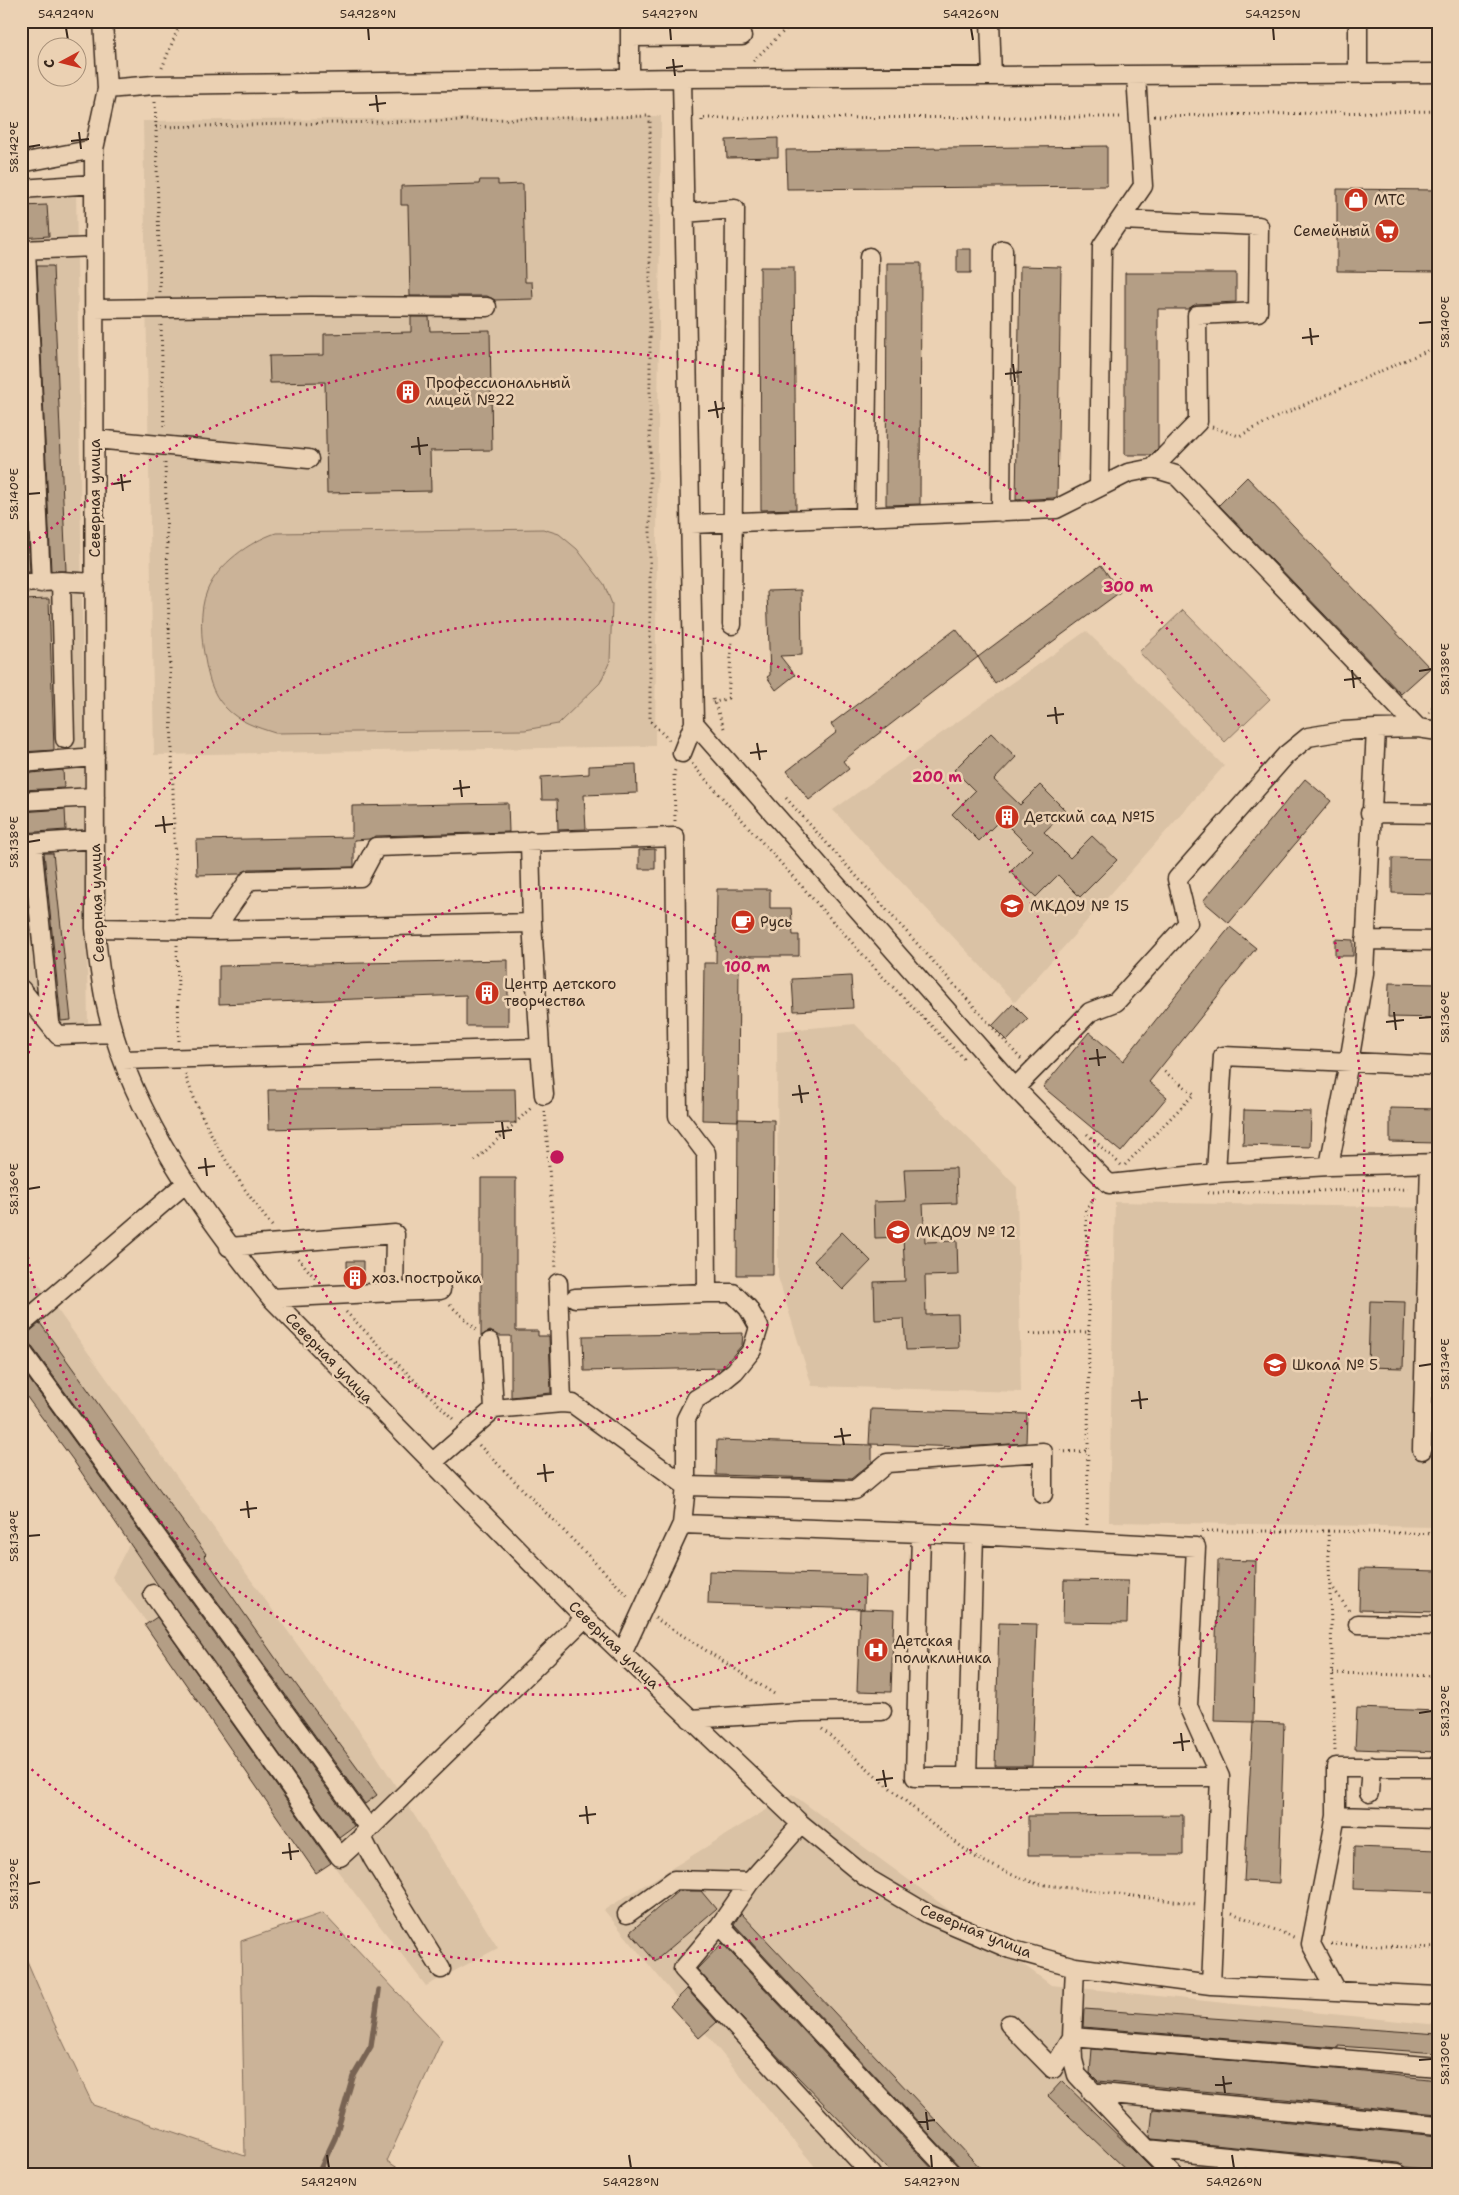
<svg xmlns="http://www.w3.org/2000/svg" width="1459" height="2195" viewBox="0 0 1459 2195" font-family="'Shantell Sans',sans-serif">
<style>
.built{fill:#dac2a5}
.green{fill:#cbb398;stroke:#836e5b}
.lines{fill:none;stroke-linecap:round;stroke-linejoin:round}
.stream{stroke:#786452;stroke-width:5.5}
.building{fill:#b49e85;stroke:#3b2a1e}
.minor-casing{stroke:#3b2a1e;stroke-width:21}
.path{stroke:#3b2a1e;stroke-width:3;stroke-dasharray:1 4;stroke-linecap:butt}
.minor{stroke:#ebd1b3;stroke-width:18}
.ticks{fill:none;stroke:#3b2a1e;stroke-width:2}
.ring{fill:none;stroke:#c2185b;stroke-width:2.5;stroke-dasharray:2.5 5}
.labels{text-anchor:middle;stroke-width:5;stroke-linejoin:round;paint-order:stroke}
.poi-label{font-size:15px;fill:#3b2a1e;stroke:#ebd1b3;text-anchor:start}
.street-label{font-size:15px;fill:#3b2a1e;stroke:#ebd1b3}
.centre{fill:#c2185b;stroke:#ebd1b3;stroke-width:2.5}
.ring-label{font-size:15px;text-anchor:middle;font-weight:bold;fill:#c2185b;stroke:#ebd1b3;stroke-width:5;stroke-linejoin:round;paint-order:stroke}
.neatline{fill:none;stroke:#3b2a1e;stroke-width:2}
.ticks-label{font-size:12px;text-anchor:middle;fill:#3b2a1e}
</style>
<rect width="100%" height="100%" fill="#ebd1b3"/>
<filter id="ink" filterUnits="userSpaceOnUse"><feTurbulence type="fractalNoise" baseFrequency=".02" numOctaves="2"/><feDisplacementMap in="SourceGraphic" scale="10" xChannelSelector="R" yChannelSelector="G"/><feConvolveMatrix kernelMatrix="1 2 1 2 8 2 1 2 1" color-interpolation-filters="sRGB"/></filter>
<g filter="url(#ink)">
<path class="built" d="M661,116L655,746L154,755L143,121Z
M21,187H76L88,1028L41,1027L21,988Z
M1086,631L1224,766L1015,1002L833,810Z
M855,1024L1017,1187L1021,1392L812,1386L778,1277L777,1031Z
M1115,1202L1438,1208V1527L1109,1522Z
M21,1259L373,1750L498,1948L426,1986L112,1577L137,1529L21,1369Z
M792,1794L1051,1985L1438,2025V2174H821L604,1910Z"/>
<path class="green" d="M543,529L559,534L577,549L604,584L612,604L610,661L600,683L558,724L525,730L275,733C256,727 239,722 225,707C212,694 208,676 205,659C201,639 199,610 207,591C218,564 249,542 276,533Z
M1183,610L1270,699L1225,742L1139,652Z
M323,1913L442,2040L387,2161L407,2174H21V1947L53,2021L93,2105L245,2156L241,1941Z"/>
<g class="lines">
<path class="stream" d="M318,2174L335,2138L353,2077L371,2046L379,1990"/>
</g>
<path class="building" d="M778,138V157L727,158L726,140Z
M1107,146V186L787,189L786,150Z
M480,180H498V185L523,184L525,282H532L533,299L495,300L487,296H410L408,205H401V186L479,184Z
M1337,189L1438,190V272L1337,271Z
M47,205L49,236L21,238V206Z
M957,249H971V273H957Z
M887,263H921L920,504L886,505Z
M37,266H53L66,571H51Z
M1020,266L1061,267L1057,497L1053,498L1016,500Z
M760,267H794L796,509L761,510Z
M1125,273H1236V302L1196,304L1188,309H1158V448L1151,455H1125Z
M411,317H429L430,331L490,330L492,450L430,451L431,491L327,493L325,382L270,383L269,356L324,355V334L411,332Z
M21,409L30,572H21Z
M1247,477L1430,668L1401,694L1219,505Z
M1101,565L1120,592L995,684L978,657Z
M801,590L802,655L780,656L795,675L776,690L767,677L770,675L767,591Z
M49,599L54,750L21,752V600Z
M956,629L978,657L843,761L849,769L809,800L787,771L837,732L831,724Z
M991,733L1016,757L994,780L1020,805L1040,785L1066,811L1044,832L1070,858L1092,836L1117,860L1080,897L1058,875L1036,897L1010,872L1032,850L1001,819L979,841L952,814L975,791L954,770Z
M636,764L637,793L584,795L586,829L558,830L557,800H542L541,777L589,774V766Z
M63,770L64,788L21,790V774Z
M1305,779L1331,801L1229,923L1203,901Z
M508,803L509,832L376,836L369,839L354,840V867L249,869L240,874L197,875L196,840L352,837V806Z
M65,809L66,830L21,833V812Z
M655,849V869H639V850Z
M44,853H53L71,1020L61,1021Z
M1392,858L1438,859V894L1392,893Z
M717,889H770V908H791L793,935H799V956H739L738,1121L702,1120L704,963H716Z
M1230,927L1256,948L1149,1082L1167,1097L1121,1152L1043,1087L1089,1032L1123,1061Z
M1335,939L1353,940V956H1335Z
M508,960V1026H466V995L219,1004V966Z
M851,976L853,1008L794,1011L792,979Z
M1389,983L1438,984V1018L1388,1017Z
M1013,1004L1028,1019L1007,1041L992,1026Z
M515,1089L516,1123L269,1129L268,1090Z
M1390,1108L1438,1109V1143L1390,1142Z
M1244,1110L1311,1112L1310,1147L1243,1145Z
M738,1119L774,1120L773,1275H737Z
M956,1168L957,1203L923,1204L925,1242L957,1241L958,1275L925,1276L926,1315L958,1314L959,1348L906,1350L904,1319L875,1320L874,1282L905,1281L903,1237L875,1238L874,1202L906,1201L904,1169Z
M481,1178H516V1331H538V1336H549L551,1393L511,1397V1336H499L490,1331L481,1336Z
M842,1232L871,1261L843,1290L814,1261Z
M347,1261H363V1283L347,1284Z
M1370,1301L1405,1302L1403,1368L1368,1367Z
M40,1323L206,1554L204,1556L288,1676L289,1675L377,1795L365,1804L30,1344L21,1340V1335L28,1333Z
M743,1333L742,1345L722,1368L584,1371L583,1336Z
M21,1368L354,1826L339,1837L158,1585L73,1460L21,1389Z
M871,1409L1027,1414L1026,1443L963,1447L869,1444Z
M717,1440L872,1445V1462L851,1479L716,1475Z
M1218,1560L1256,1561L1253,1722L1214,1721Z
M1360,1569L1438,1571V1612L1359,1610Z
M709,1571L865,1575L864,1609L708,1604Z
M1064,1580L1128,1581L1127,1623L1063,1622Z
M860,1609L894,1610L891,1692L857,1691Z
M157,1617L331,1863L316,1873L145,1625Z
M999,1623L1037,1624L1032,1766H995Z
M1357,1708L1438,1711V1752L1355,1749Z
M1253,1722L1284,1723L1279,1883L1244,1881Z
M1183,1815V1855H1028V1816Z
M1354,1847L1438,1850V1892L1353,1889Z
M678,1891H701L716,1909L655,1961L630,1932Z
M741,1913L986,2174H962L960,2167L734,1924Z
M722,1943L937,2174H892L764,2042L697,1969Z
M687,1989L717,2022L699,2038L670,2006Z
M1084,2009L1438,2034V2053L1338,2046V2048L1083,2027Z
M1092,2049L1336,2069L1438,2080V2114L1098,2081L1090,2073Z
M1062,2081L1134,2151L1157,2174H1130L1048,2096Z
M1153,2109L1438,2136V2170L1406,2167L1399,2163L1152,2139L1150,2137Z
M1213,2166L1288,2174H1213Z"/>
<g class="lines">
<defs>
<path id="minor" d="M103,21L107,89L94,149L95,928C98,957 101,986 108,1014C136,1121 203,1214 271,1298L585,1618L801,1824L867,1878L928,1914L1010,1949L1075,1967L1211,1985L1438,1996
M630,21V79
M990,21L992,76
M1358,21V74
M630,37L742,36
M682,78L694,723L1015,1088L1109,1184L1216,1173L1329,1166L1438,1163
M107,89L154,85L682,78L1438,73
M21,163L94,149
M21,189L94,184
M684,213L735,209L732,625
M1121,220L1259,226L1258,312L1197,315L1198,422L1153,468
M21,250L94,247
M26,250L41,583
M94,309L311,306L487,307
M95,439L309,459
M1099,487L1102,246L1143,186L1136,75
M1001,512L1003,250
M865,517L869,257
M691,524L1056,509L1128,473L1153,468L1176,475L1418,728
M61,581L65,739
M21,583L61,581L95,583
M682,753L694,723
M21,763L95,757
M21,801L95,797
M1370,813L1438,814
M530,841L532,923
M32,843L50,1022
M21,844L95,839
M95,928L214,930L532,923L540,1048L123,1060
M214,930L249,880L360,877L376,847L675,837L678,1116L706,1153L707,1293L575,1298
M1365,940L1438,941
M21,989L58,1035L114,1033
M540,1048L544,1095
M1015,1088L1090,1012L1116,1002L1188,923L1177,879L1286,755L1308,737L1344,731L1376,729L1418,728L1438,731
M1329,1166L1349,1062L1364,973L1376,729
M1216,1173L1223,1056L1438,1066
M229,1247L395,1234L394,1292L441,1290
M558,1283L562,1403
M707,1293H733L748,1308L759,1327L752,1350L735,1371L714,1388L696,1399L686,1419V1486L682,1524L974,1535L1196,1547L1188,1706L1220,1777
M271,1298L394,1292
M21,1325L186,1183
M490,1342L494,1409
M21,1350L369,1828
M1422,1450L1430,1163
M432,1463L494,1409L562,1403L573,1404L686,1486L855,1490L887,1463L1043,1452V1494
M921,1533L915,1777H1220L1211,1985
M153,1594L340,1857L362,1837L373,1859L441,1969
M1358,1624L1438,1626
M622,1654L682,1524
M690,1719L802,1712L882,1711
M967,1777L974,1535
M1369,1793L1371,1766
M1336,1816L1438,1819
M801,1824L750,1882L720,1925L952,2174
M362,1836L585,1618
M627,1914L674,1880L750,1882
M720,1925L683,1969L871,2174
M1075,1967L1072,2037L1438,2067
M1336,1991L1311,1944L1336,1816V1767H1438
M1009,2024L1053,2069L1072,2037
M1072,2037L1073,2060L1077,2075L1147,2149L1398,2174
M1091,2092L1438,2125
M1147,2149L1172,2174"/>
</defs>
<use href="#minor" class="minor-casing"/>
<path class="path" d="M753,61L794,21
M162,68L181,21
M155,102L156,127
M1154,116L1438,111
M702,121V118L1123,117
M160,292L156,127L650,116V721L669,740
M161,325L164,429
M1212,427L1239,436L1281,415L1438,346
M165,463L176,914
M713,699L724,728
M713,703L728,698L732,640
M1429,713L1438,701
M692,764L882,976L966,1061
M786,798L1021,1059
M675,821L674,773L676,767
M177,945L179,1041
M185,1074C204,1130 236,1180 272,1226
M545,1111L556,1267
M1087,1134L1121,1165
M475,1161L533,1106
M1125,1165L1194,1094L1162,1070
M1208,1193L1412,1189
M298,1258L315,1278
M450,1305L478,1331
M346,1312L455,1421
M1030,1334L1089,1332L1086,1210L1097,1195
M479,1445L629,1597
M1060,1452L1088,1451L1089,1332
M1087,1525L1088,1451
M1202,1531H1328L1335,1751
M1328,1531L1438,1534
M1331,1585L1349,1611
M655,1618L776,1695
M1333,1673L1438,1676
M822,1729L933,1825L975,1857L1010,1874L1038,1884L1197,1904
M1232,1913L1296,1938
M1331,1944L1438,1948"/>
<use href="#minor" class="minor"/>
</g>
</g>
<path class="ticks" d="M66,28L68,40M368,28L369,40M670,28L671,40M971,28L973,40M1273,28L1274,40M673,59L675,76M666,68L683,66M376,95L378,112M369,105L386,103M79,132L81,149M71,141L89,139M28,147L40,145M1419,323L1432,322M1310,328L1312,345M1302,338L1319,336M1013,364L1015,382M1005,374L1022,372M715,401L718,418M708,411L725,408M418,437L420,455M411,447L428,445M121,474L123,491M113,484L131,481M28,494L40,493M1352,670L1354,688M1419,671L1432,669M1344,680L1361,678M1055,707L1057,724M1047,716L1064,714M757,743L760,760M750,753L767,751M460,780L462,797M453,789L470,787M163,816L165,833M155,826L173,824M28,842L40,840M1394,1012L1396,1030M1419,1018L1432,1017M1386,1022L1404,1020M1097,1049L1099,1066M1089,1059L1106,1057M799,1085L802,1103M792,1095L809,1093M502,1122L504,1139M495,1132L512,1130M205,1158L207,1176M198,1168L215,1166M28,1189L40,1187M1419,1366L1432,1364M1139,1391L1141,1409M1131,1401L1148,1399M841,1428L844,1445M834,1437L851,1435M544,1464L546,1482M537,1474L554,1472M247,1501L249,1518M240,1510L257,1508M28,1536L40,1535M1419,1713L1432,1711M1181,1733L1183,1751M1173,1743L1190,1741M883,1770L886,1787M876,1780L893,1778M586,1806L588,1824M579,1816L596,1814M289,1843L291,1860M282,1853L299,1851M28,1884L40,1882M1419,2060L1432,2059M1223,2076L1225,2093M1215,2085L1232,2083M926,2112L928,2130M918,2122L935,2120M327,2155L329,2168M629,2155L631,2168M931,2155L932,2168M1232,2155L1234,2168"/>
<g class="ring">
<circle cx="557" cy="1157" r="269"/>
<path d="M21 1105A538 538 0 1 1 21 1209"/>
<path d="M22 553A807 807 0 1 1 22 1761"/>
</g>
<defs>
<symbol id="shop-disc" viewBox="-11 -11 22 22"><circle r="9.5" fill="#c8321e" stroke="#ebd1b3"/><path d="M-5-2.5h2.3a2.7 3.5 0 0 1 5.4 0H5L5.5 6h-11ZM-1.5-2.5h3a1.5 2.3 0 0 0-3 0Z" fill="#fff"/></symbol>
<symbol id="supermarket-disc" viewBox="-11 -11 22 22"><circle r="9.5" fill="#c8321e" stroke="#ebd1b3"/><path d="M-6-5.5h2.5l.6 2H6L4.5 2H-2.5L-4.4-4H-6ZM-1.5 3.2a1.3 1.3 0 1 0 .1 0ZM3 3.2a1.3 1.3 0 1 0 .1 0Z" fill="#fff"/></symbol>
<symbol id="building-disc" viewBox="-11 -11 22 22"><circle r="9.5" fill="#c8321e" stroke="#ebd1b3"/><path d="M-4-6H4V6H1V3H-1V6H-4ZM-2.5-4.3h1.7v1.8h-1.7ZM.8-4.3h1.7v1.8H.8ZM-2.5-1h1.7V.8h-1.7ZM.8-1h1.7V.8H.8Z" fill="#fff"/></symbol>
<symbol id="school-disc" viewBox="-11 -11 22 22"><circle r="9.5" fill="#c8321e" stroke="#ebd1b3"/><path d="M0-5L7-2L0 1L-7-2ZM-4 1L0 2.5L4 1V4Q0 6-4 4Z" fill="#fff"/></symbol>
<symbol id="cafe-disc" viewBox="-11 -11 22 22"><circle r="9.5" fill="#c8321e" stroke="#ebd1b3"/><path d="M-5.5-4.5H6V0H3Q3 3.5 0 3.5H-2.5Q-5.5 3.5-5.5 0ZM3-3.2v2h1.7v-2ZM-6 4.5H4V6H-6Z" fill="#fff"/></symbol>
<symbol id="hospital-disc" viewBox="-11 -11 22 22"><circle r="9.5" fill="#c8321e" stroke="#ebd1b3"/><path d="M-5-5h3v3.5h4V-5h3V5h-3V1.5h-4V5h-3Z" fill="#fff"/></symbol>
</defs>
<g fill-rule="evenodd">
<use href="#shop-disc" x="1342" y="186" width="28" height="28"/>
<use href="#supermarket-disc" x="1373" y="217" width="28" height="28"/>
<use href="#building-disc" x="394" y="378" width="28" height="28"/>
<use href="#building-disc" x="993" y="803" width="28" height="28"/>
<use href="#school-disc" x="998" y="892" width="28" height="28"/>
<use href="#cafe-disc" x="729" y="908" width="28" height="28"/>
<use href="#building-disc" x="473" y="979" width="28" height="28"/>
<use href="#school-disc" x="884" y="1218" width="28" height="28"/>
<use href="#building-disc" x="341" y="1264" width="28" height="28"/>
<use href="#school-disc" x="1261" y="1351" width="28" height="28"/>
<use href="#hospital-disc" x="862" y="1636" width="28" height="28"/>
</g>
<g class="labels">
<g class="poi-label">
<text x="1374" y="205">МТС</text>
<text x="1370" y="236" text-anchor="end">Семейный</text>
<text x="426" y="388">Профессиональный<tspan x="426" dy="17">лицей №22</tspan></text>
<text x="1024" y="822">Детский сад №15</text>
<text x="1030" y="911">МКДОУ № 15</text>
<text x="760" y="927">Русь</text>
<text x="504" y="989">Центр детского<tspan x="504" dy="17">творчества</tspan></text>
<text x="916" y="1237">МКДОУ № 12</text>
<text x="372" y="1283">хоз. постройка</text>
<text x="1292" y="1370">Школа № 5</text>
<text x="894" y="1646">Детская<tspan x="894" dy="17">поликлиника</tspan></text>
</g>
<g class="street-label">
<text transform="translate(95 498) rotate(-90)" y="5">Северная улица</text>
<text transform="translate(97 903) rotate(-92)" y="5">Северная улица</text>
<text transform="translate(329 1358) rotate(46)" y="5">Северная улица</text>
<text transform="translate(614 1645) rotate(44)" y="5">Северная улица</text>
<text transform="translate(976 1931) rotate(22)" y="5">Северная улица</text>
</g>
</g>
<circle cx="557" cy="1157" r="8" class="centre"/>
<g class="ring-label">
<text x="1128" y="592">300 m</text>
<text x="937" y="782">200 m</text>
<text x="747" y="972">100 m</text>
</g>
<rect width="1459" height="2195" fill="none" stroke="#ebd1b3" stroke-width="55"/>
<g transform="translate(62 62) rotate(263)"><circle r="24" fill="#ebd1b3" stroke="#a58e77"/>
<path d="M0-4L9 19L0 12L-9 19Z" fill="#c8321e"/>
<text y="-8" font-size="14" font-weight="bold" text-anchor="middle" fill="#3b2a1e">С</text>
</g>
<rect x="28" y="28" width="1404" height="2140" class="neatline"/>
<g class="ticks-label">
<text x="66" y="18">54.929°N</text>
<text x="368" y="18">54.928°N</text>
<text x="670" y="18">54.927°N</text>
<text x="971" y="18">54.926°N</text>
<text x="1273" y="18">54.925°N</text>
<text transform="translate(14 147) rotate(-90)" y="4">58.142°E</text>
<text transform="translate(1445 322) rotate(-90)" y="4">58.140°E</text>
<text transform="translate(14 494) rotate(-90)" y="4">58.140°E</text>
<text transform="translate(1445 669) rotate(-90)" y="4">58.138°E</text>
<text transform="translate(14 842) rotate(-90)" y="4">58.138°E</text>
<text transform="translate(1445 1017) rotate(-90)" y="4">58.136°E</text>
<text transform="translate(14 1189) rotate(-90)" y="4">58.136°E</text>
<text transform="translate(1445 1364) rotate(-90)" y="4">58.134°E</text>
<text transform="translate(14 1536) rotate(-90)" y="4">58.134°E</text>
<text transform="translate(1445 1711) rotate(-90)" y="4">58.132°E</text>
<text transform="translate(14 1884) rotate(-90)" y="4">58.132°E</text>
<text transform="translate(1445 2059) rotate(-90)" y="4">58.130°E</text>
<text x="329" y="2186">54.929°N</text>
<text x="631" y="2186">54.928°N</text>
<text x="932" y="2186">54.927°N</text>
<text x="1234" y="2186">54.926°N</text>
</g>
</svg>
